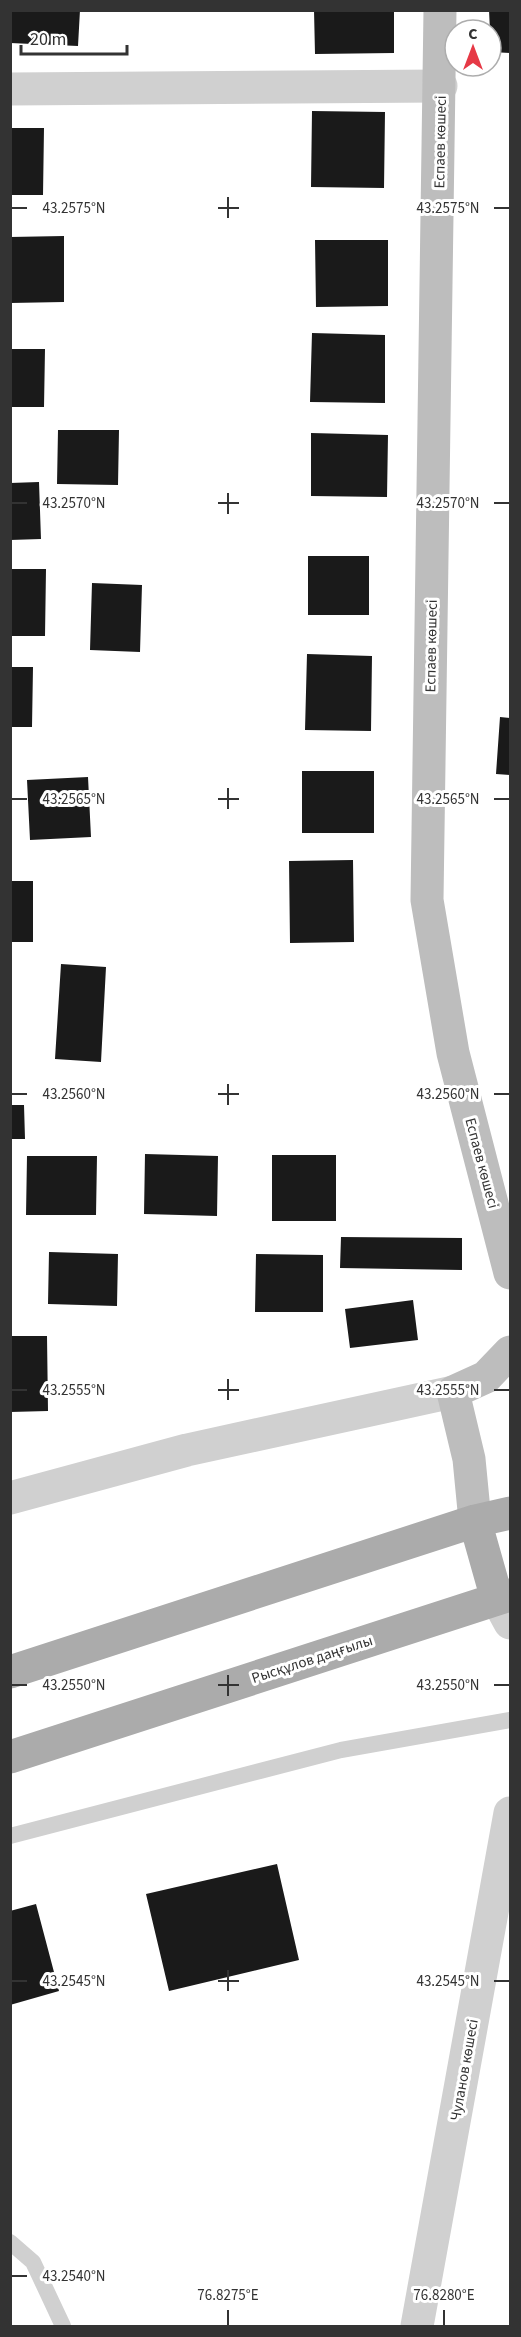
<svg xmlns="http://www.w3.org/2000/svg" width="521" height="2337" viewBox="0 0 521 2337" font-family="'Source Sans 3',sans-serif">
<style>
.building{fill:#1a1a1a}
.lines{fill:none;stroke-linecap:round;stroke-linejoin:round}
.lane{stroke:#d0d0d0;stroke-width:16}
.street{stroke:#d0d0d0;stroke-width:33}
.secondary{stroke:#bdbdbd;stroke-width:33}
.primary{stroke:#ababab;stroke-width:33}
.ticks{fill:none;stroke:#333;stroke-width:2}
.labels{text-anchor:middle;stroke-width:6;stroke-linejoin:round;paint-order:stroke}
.street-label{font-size:15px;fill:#333;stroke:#fff}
.ticks-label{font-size:15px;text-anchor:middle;fill:#333;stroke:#fff;stroke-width:6;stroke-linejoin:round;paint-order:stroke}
</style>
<rect width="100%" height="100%" fill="#fff"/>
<path class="building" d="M10,10H80L78,46L10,43Z
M314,10H394V53L315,54Z
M489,10H510V53L491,52Z
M312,111L385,112L384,188L311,187Z
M10,128H44L43,195H10Z
M64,236V302L10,303V237Z
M315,240H388V306L316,307Z
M312,333L385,335V403L310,402Z
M10,349H45L44,407H10Z
M58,430H119L118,485L57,484Z
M311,433L388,435L387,497L311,496Z
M39,482L41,539L10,540V483Z
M308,556H369V615H308Z
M10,569H46L45,636H10Z
M92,583L142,585L140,652L90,650Z
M307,654L372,656L371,731L305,730Z
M10,667H33L32,727H10Z
M500,717L510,718V775L496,774Z
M302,771H374V833H302Z
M88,777L91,837L30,840L27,780Z
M353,860L354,942L290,943L289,861Z
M10,881H33V942H10Z
M61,964L106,967L101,1062L55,1059Z
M10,1105H24L25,1139H10Z
M145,1154L218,1156L217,1216L144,1214Z
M272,1155H336V1221H272Z
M27,1156H97L96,1215H26Z
M341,1237L462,1238V1270L340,1268Z
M49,1252L118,1254L117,1306L48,1304Z
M256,1254L323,1255V1312H255Z
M413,1300L418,1340L350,1348L345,1309Z
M10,1336H47L48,1411L10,1412Z
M277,1864L299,1960L169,1991L146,1894Z
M36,1904L59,1991L10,2005V1911Z"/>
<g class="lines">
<path class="lane" d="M10,1836L341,1750L510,1720
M10,2242L33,2262L63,2326"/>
<path class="street" d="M10,89L441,86
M10,1498L187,1450L453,1392
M497,1599L510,1623
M417,2326L510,1813"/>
<path class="secondary" d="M440,10L427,900L453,1053L510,1273
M475,1521L469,1459L453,1392L486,1377L510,1352"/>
<path class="primary" d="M475,1521L497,1599
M10,1672L475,1521L510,1513
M10,1757L510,1595"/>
</g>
<path class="ticks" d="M228,197V218M12,208H27M218,208H239M494,208H509M228,493V514M12,503H27M218,503H239M494,503H509M228,788V809M12,799H27M218,799H239M494,799H509M228,1084V1105M12,1094H27M218,1094H239M494,1094H509M228,1379V1400M12,1390H27M218,1390H239M494,1390H509M228,1675V1696M12,1685H27M218,1685H239M494,1685H509M228,1970V1991M12,1981H27M218,1981H239M494,1981H509M12,2276H27M228,2310V2325M444,2310V2325"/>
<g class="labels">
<g class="street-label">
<text transform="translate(440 142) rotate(-89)" y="5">Еспаев көшесі</text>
<text transform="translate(431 646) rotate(-89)" y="5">Еспаев көшесі</text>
<text transform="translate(482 1163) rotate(75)" y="5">Еспаев көшесі</text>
<text transform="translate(312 1659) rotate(-18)" y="5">Рысқұлов даңғылы</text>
<text transform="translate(464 2070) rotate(-80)" y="5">Чуланов көшесі</text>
</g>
</g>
<g class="ticks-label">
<text x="74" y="213">43.2575°N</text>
<text x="448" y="213">43.2575°N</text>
<text x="74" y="508">43.2570°N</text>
<text x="448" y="508">43.2570°N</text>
<text x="74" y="804">43.2565°N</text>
<text x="448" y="804">43.2565°N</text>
<text x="74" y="1099">43.2560°N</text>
<text x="448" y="1099">43.2560°N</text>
<text x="74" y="1395">43.2555°N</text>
<text x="448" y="1395">43.2555°N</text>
<text x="74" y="1690">43.2550°N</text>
<text x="448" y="1690">43.2550°N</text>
<text x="74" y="1986">43.2545°N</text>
<text x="448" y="1986">43.2545°N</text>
<text x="74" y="2281">43.2540°N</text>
<text x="228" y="2300">76.8275°E</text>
<text x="444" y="2300">76.8280°E</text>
</g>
<rect width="521" height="2337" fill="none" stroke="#333333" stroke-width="24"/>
<g transform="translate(473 48)"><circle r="28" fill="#ffffff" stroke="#adadad" stroke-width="1.5"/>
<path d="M0-4.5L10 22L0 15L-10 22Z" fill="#e63946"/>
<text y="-9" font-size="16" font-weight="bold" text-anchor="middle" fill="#333333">С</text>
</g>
<path d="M21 45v9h106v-9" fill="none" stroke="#333333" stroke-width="3"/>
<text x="30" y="45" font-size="18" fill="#333333" stroke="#ffffff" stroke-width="4.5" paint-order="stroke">20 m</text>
</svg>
